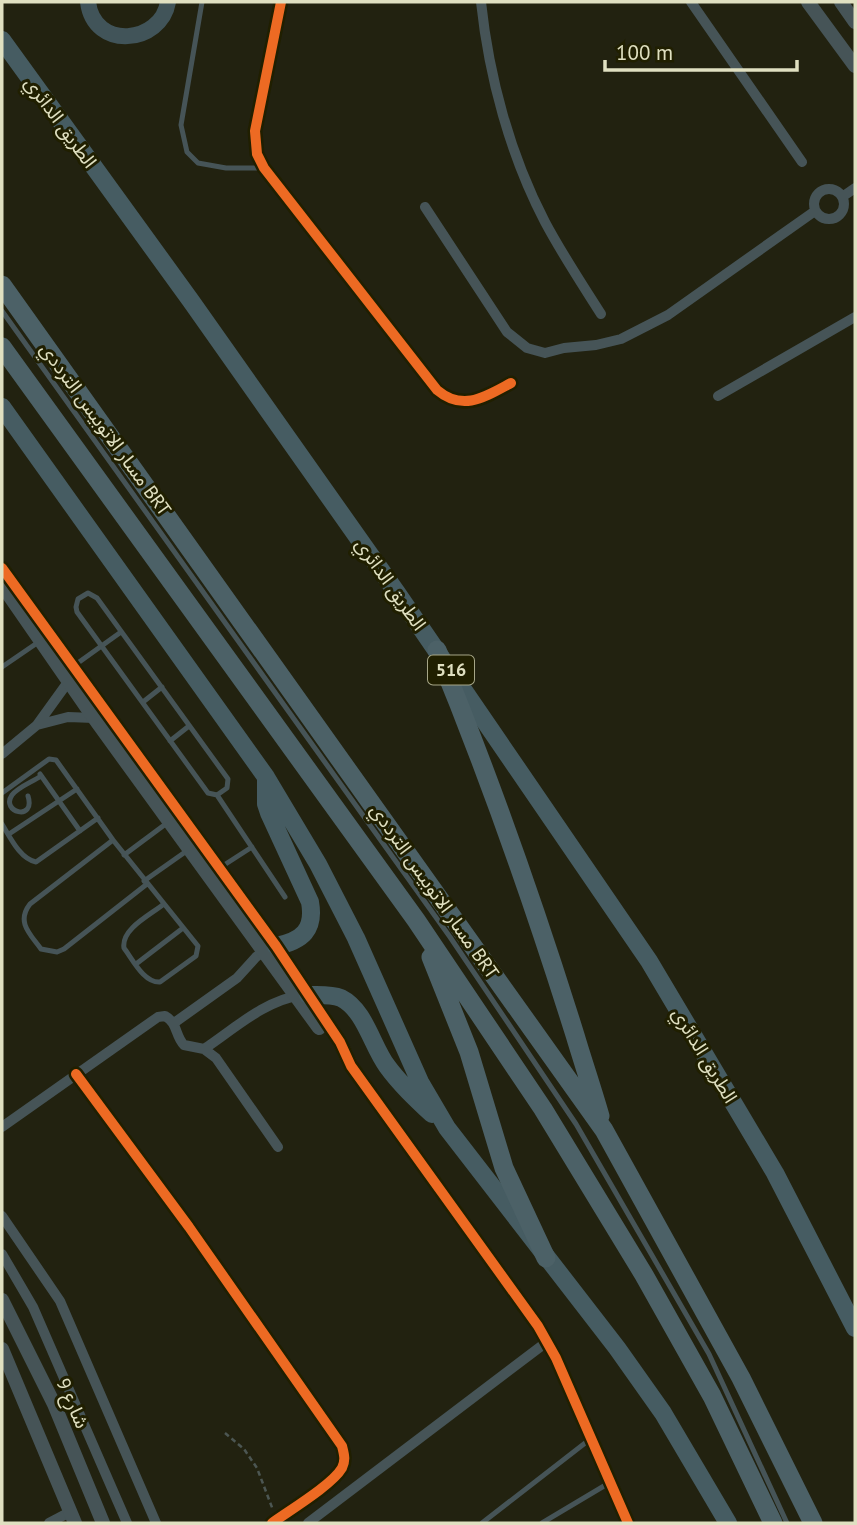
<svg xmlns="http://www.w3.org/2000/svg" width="857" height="1525" viewBox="0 0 857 1525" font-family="'PT Sans','Noto Sans Arabic',sans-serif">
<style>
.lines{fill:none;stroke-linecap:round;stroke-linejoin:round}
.path{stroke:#4c5652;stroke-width:2.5;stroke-dasharray:5 3.5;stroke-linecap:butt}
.service{stroke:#465457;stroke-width:5}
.minor{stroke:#465457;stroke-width:10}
.tertiary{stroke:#465457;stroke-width:14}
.secondary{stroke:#415459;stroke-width:16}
.trunk{stroke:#465c62;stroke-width:18}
.motorway{stroke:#4c6167;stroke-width:19}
.cycleway-casing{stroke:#201f00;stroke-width:15}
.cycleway{stroke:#ed6a23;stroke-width:10}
.labels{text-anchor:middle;stroke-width:6;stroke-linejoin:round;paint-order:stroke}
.shield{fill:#201f00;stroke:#a6a687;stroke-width:2}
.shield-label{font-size:18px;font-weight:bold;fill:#e0e0c1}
.street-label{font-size:19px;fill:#e0e0c1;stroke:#201f00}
</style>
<rect width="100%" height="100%" fill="#222210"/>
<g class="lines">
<path class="path" d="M225,1433L244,1449L257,1468L273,1510"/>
<path class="service" d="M202,2L181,125L187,152L198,163L226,168H264
M2,311L450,937L576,1124L709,1354L787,1523
M88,593L97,598L228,779L227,788L217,795L208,793L77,612L76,607L78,599Z
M75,665L121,632
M2,667L40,641
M143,702L162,687
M170,741L189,726
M40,774L80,831
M2,793L49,759L56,760L113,840L198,946L196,956L160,982C144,983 133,960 124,948C121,929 150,915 164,904
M217,795L285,897
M28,796C36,822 0,812 12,795C18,787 32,782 41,776
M2,824C10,837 20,859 36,862L98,818
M9,834L77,789
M113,840L30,904C16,922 30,934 41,949L57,952L64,949L147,884
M124,855L167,823
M221,867L252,847
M144,881L188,850
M136,964L183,928
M482,1523L589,1440
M542,1523L609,1483"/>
<path class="minor" d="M281,2L255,131L257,154L264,168L437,390C463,412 485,397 511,383
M481,2C489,77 510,155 545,222C562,254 582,284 601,314
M691,2L802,162
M814 204a15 15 0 1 1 30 0a15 15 0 1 1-30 0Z
M842,197L855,188
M425,207L507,332L527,348L545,353L564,348L596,345L621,339L668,315L815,211
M718,396L855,317
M37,725L68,717L94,718
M2,754L37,725L68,682
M174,1023L237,978L256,957L269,947
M204,1049C234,1029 265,1000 302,995
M76,1074L189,1227L342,1446C344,1454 346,1460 342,1468C332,1485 290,1510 272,1523
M2,1127L158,1017L165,1016C178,1023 175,1036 184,1045L204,1049L216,1058L278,1147
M2,1216L60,1301L156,1523
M2,1254L33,1307L127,1523
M49,1523L70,1512
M308,1523L548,1341"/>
<path class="tertiary" d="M808,2L855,66
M841,2L855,22
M2,568L276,946L340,1042L351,1066L538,1326L556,1358L628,1523
M2,585L94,718L319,1028
M2,1300L54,1404L103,1523
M2,1349L75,1523"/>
<path class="secondary" d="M88,2C94,51 161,44 168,2"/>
<path class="trunk" d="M2,40L191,301L397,593L649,961L775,1173L855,1328
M2,407L266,777L318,864L356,938L420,1082L447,1128L617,1348L663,1413L728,1523
M266,777V804L269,813L310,902C315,930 302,941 276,946
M308,995C319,995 331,994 341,998C365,1010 372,1046 387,1066C400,1084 416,1099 432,1114"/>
<path class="motorway" d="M2,285L604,1130L741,1378L813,1523
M2,347L416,920L543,1109L644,1275L712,1396L773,1523
M437,650C489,776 534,904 575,1035C583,1062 592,1088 600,1116
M431,957L469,1052L504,1168L546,1258"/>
<defs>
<path id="cycleway" d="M281,2L255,131L257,154L264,168L437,390C463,412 485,397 511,383
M2,568L276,946L340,1042L351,1066L538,1326L556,1358L628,1523
M76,1074L189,1227L342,1446C344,1454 346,1460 342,1468C332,1485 290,1510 272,1523"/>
</defs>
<use href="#cycleway" class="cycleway-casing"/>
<use href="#cycleway" class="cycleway"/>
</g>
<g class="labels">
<rect class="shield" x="428" y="655.5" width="46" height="29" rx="5"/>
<g class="shield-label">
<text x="451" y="676">516</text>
</g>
<g class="street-label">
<text transform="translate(61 122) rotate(54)" y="7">الطريق الدائري</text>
<text transform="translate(106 429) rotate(54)" y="7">مسار الاتوبيس الترددي BRT</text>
<text transform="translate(391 584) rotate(55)" y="7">الطريق الدائري</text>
<text transform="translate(435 891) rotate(55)" y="7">مسار الاتوبيس الترددي BRT</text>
<text transform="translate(705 1055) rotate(59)" y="7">الطريق الدائري</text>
<text transform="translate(73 1403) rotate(66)" y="7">شارع 9</text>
</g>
</g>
<rect width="857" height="1525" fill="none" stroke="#e0e0c1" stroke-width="7"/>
<path d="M605 60v10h192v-10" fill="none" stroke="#e0e0c1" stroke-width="3.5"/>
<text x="616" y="60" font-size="21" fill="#e0e0c1" stroke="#201f00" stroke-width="5" paint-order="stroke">100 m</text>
</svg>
